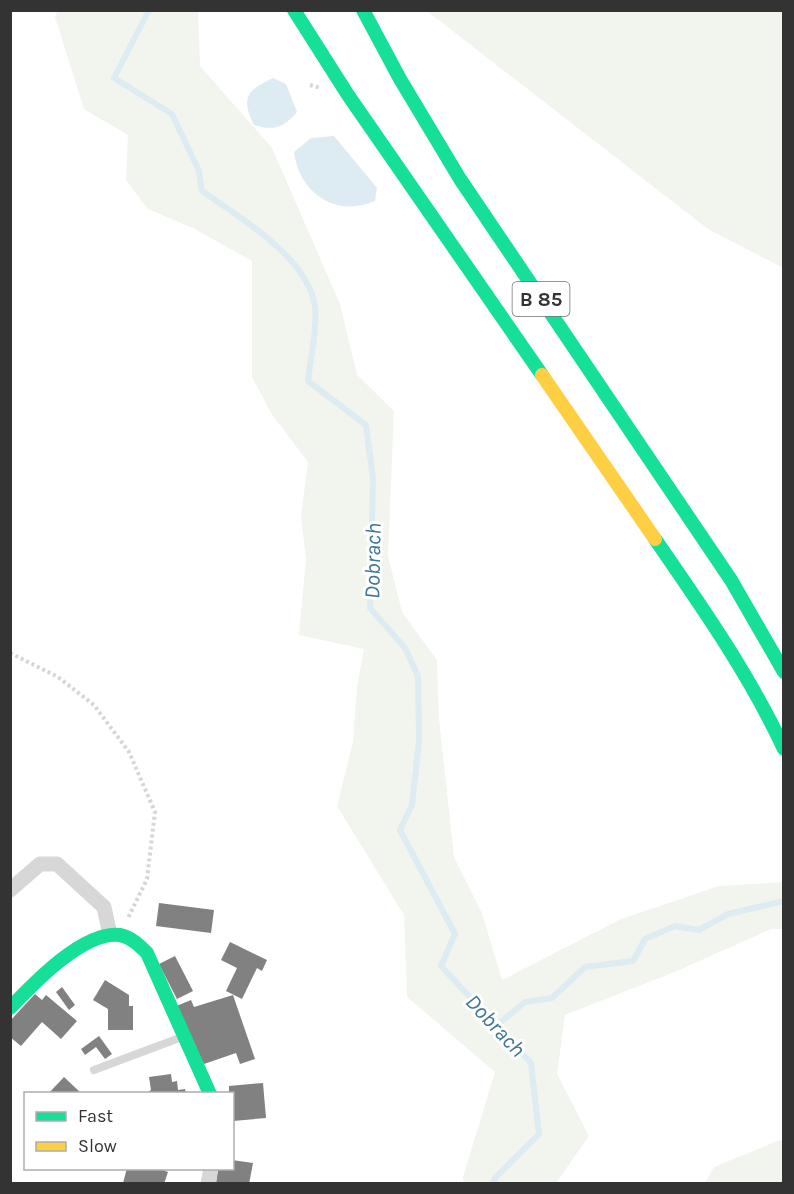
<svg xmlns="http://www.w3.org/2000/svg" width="794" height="1194" viewBox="0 0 794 1194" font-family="Karla,sans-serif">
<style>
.green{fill:#f1f5ed}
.water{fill:#ddebf3}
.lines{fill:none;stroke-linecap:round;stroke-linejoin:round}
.stream{stroke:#ddebf3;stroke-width:6}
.building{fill:#818181}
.path{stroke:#d6d6d6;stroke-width:4;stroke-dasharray:3 3;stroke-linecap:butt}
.lane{stroke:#d7d7d7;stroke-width:8}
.street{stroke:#d7d7d7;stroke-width:15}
.fast{stroke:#16e098;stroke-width:14}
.slow{stroke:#ffcf43;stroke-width:14}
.labels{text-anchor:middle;stroke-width:6;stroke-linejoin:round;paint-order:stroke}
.shield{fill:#fff;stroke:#707070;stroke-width:1.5}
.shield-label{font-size:20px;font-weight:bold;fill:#333}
.water-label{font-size:22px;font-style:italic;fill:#3f7597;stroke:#fff}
</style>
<rect width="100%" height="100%" fill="#fff"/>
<path class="green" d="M58,10L198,11L200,66L272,148L340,304L357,375L394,411L388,556L402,612L437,660L439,719L454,857L482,913L502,980L621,919L719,886L783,882V929H771L677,971L565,1015L557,1074L589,1136L556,1183H464L463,1177L495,1072L407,997L404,915L337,806L353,742L357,687L364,649L299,635L306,559L301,516L308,462L271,413L252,377V261L193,228L148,209L126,180L128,135L84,109L55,17Z
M427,11H783V268L708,229Z
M780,1140L783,1142V1183H705L714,1167Z"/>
<path class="water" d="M273,78L286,84L297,112C284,128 273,131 254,125C240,97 248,90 273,78Z
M334,136L377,188L375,201C336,218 299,193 294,152L311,138Z"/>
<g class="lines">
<path class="stream" d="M149,10L114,78L172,114L199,171L202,191C239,217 309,258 315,307C318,325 310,361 308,381L366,425L373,479L370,608L405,648L418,676L419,741L412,805L400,830L455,934L441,966L531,1063L539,1134L495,1178L493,1184
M496,1026L525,1002L552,998L585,967L633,961L645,939L675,926L699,930L728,914L784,901"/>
</g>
<path class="building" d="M159,903L214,910L211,933L156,926Z
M230,942L267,960L262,971L257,968L242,999L226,991L237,968L221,960Z
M175,956L193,991L177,999L159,964Z
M105,980L129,995V1006H133V1030H108V1009L93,1000Z
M62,987L75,1005L69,1010L56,992Z
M35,994L42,1000L46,995L77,1021L61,1039L42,1022L21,1046L10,1037V1021Z
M233,995L255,1059L240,1064L236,1053L204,1064L174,1007L191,1000L194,1007Z
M99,1036L112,1054L105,1059L96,1047L85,1055L81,1049Z
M171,1074L172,1082L177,1081L178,1090L185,1089L186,1094H146L151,1090L149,1077Z
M64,1077L82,1094H48Z
M263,1083L266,1118L233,1121L232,1094H229V1086Z
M232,1160L253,1163L249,1184H216L218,1168H232Z
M127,1168H157L168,1172L164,1184H125L123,1183Z"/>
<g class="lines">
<path class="path" d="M310,85L321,88
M10,653L58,677L94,705L129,752L155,812L147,879L128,918"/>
<path class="lane" d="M94,1070L182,1037"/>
<path class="street" d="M10,890L40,864H57L104,907L110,935
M208,1184L211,1168"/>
<path class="fast" d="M294,10L348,95L542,375
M363,10L400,79L460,179L731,580L784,672
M655,539C702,607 749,674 784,749
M10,1008C33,984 84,930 120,935C131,937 140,946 147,953L210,1094"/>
<path class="slow" d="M542,375L655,539"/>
</g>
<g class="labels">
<rect class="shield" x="512.5" y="282" width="57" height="34" rx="4.5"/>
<g class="shield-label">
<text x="541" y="306">B 85</text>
</g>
<g class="water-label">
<text transform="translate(372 561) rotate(-89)" y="8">Dobrach</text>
<text transform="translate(496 1025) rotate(47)" y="8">Dobrach</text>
</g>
</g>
<rect width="794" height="1194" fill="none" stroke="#333333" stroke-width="24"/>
<rect x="24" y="1092" width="210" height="78" fill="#ffffff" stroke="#adadad" stroke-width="1.5"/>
<rect x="36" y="1112" width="30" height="9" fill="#16e098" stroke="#adadad" stroke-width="1.5"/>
<text x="78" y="1122" font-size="18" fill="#333333">Fast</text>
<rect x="36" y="1142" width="30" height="9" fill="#ffcf43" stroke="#adadad" stroke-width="1.5"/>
<text x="78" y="1152" font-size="18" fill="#333333">Slow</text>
</svg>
